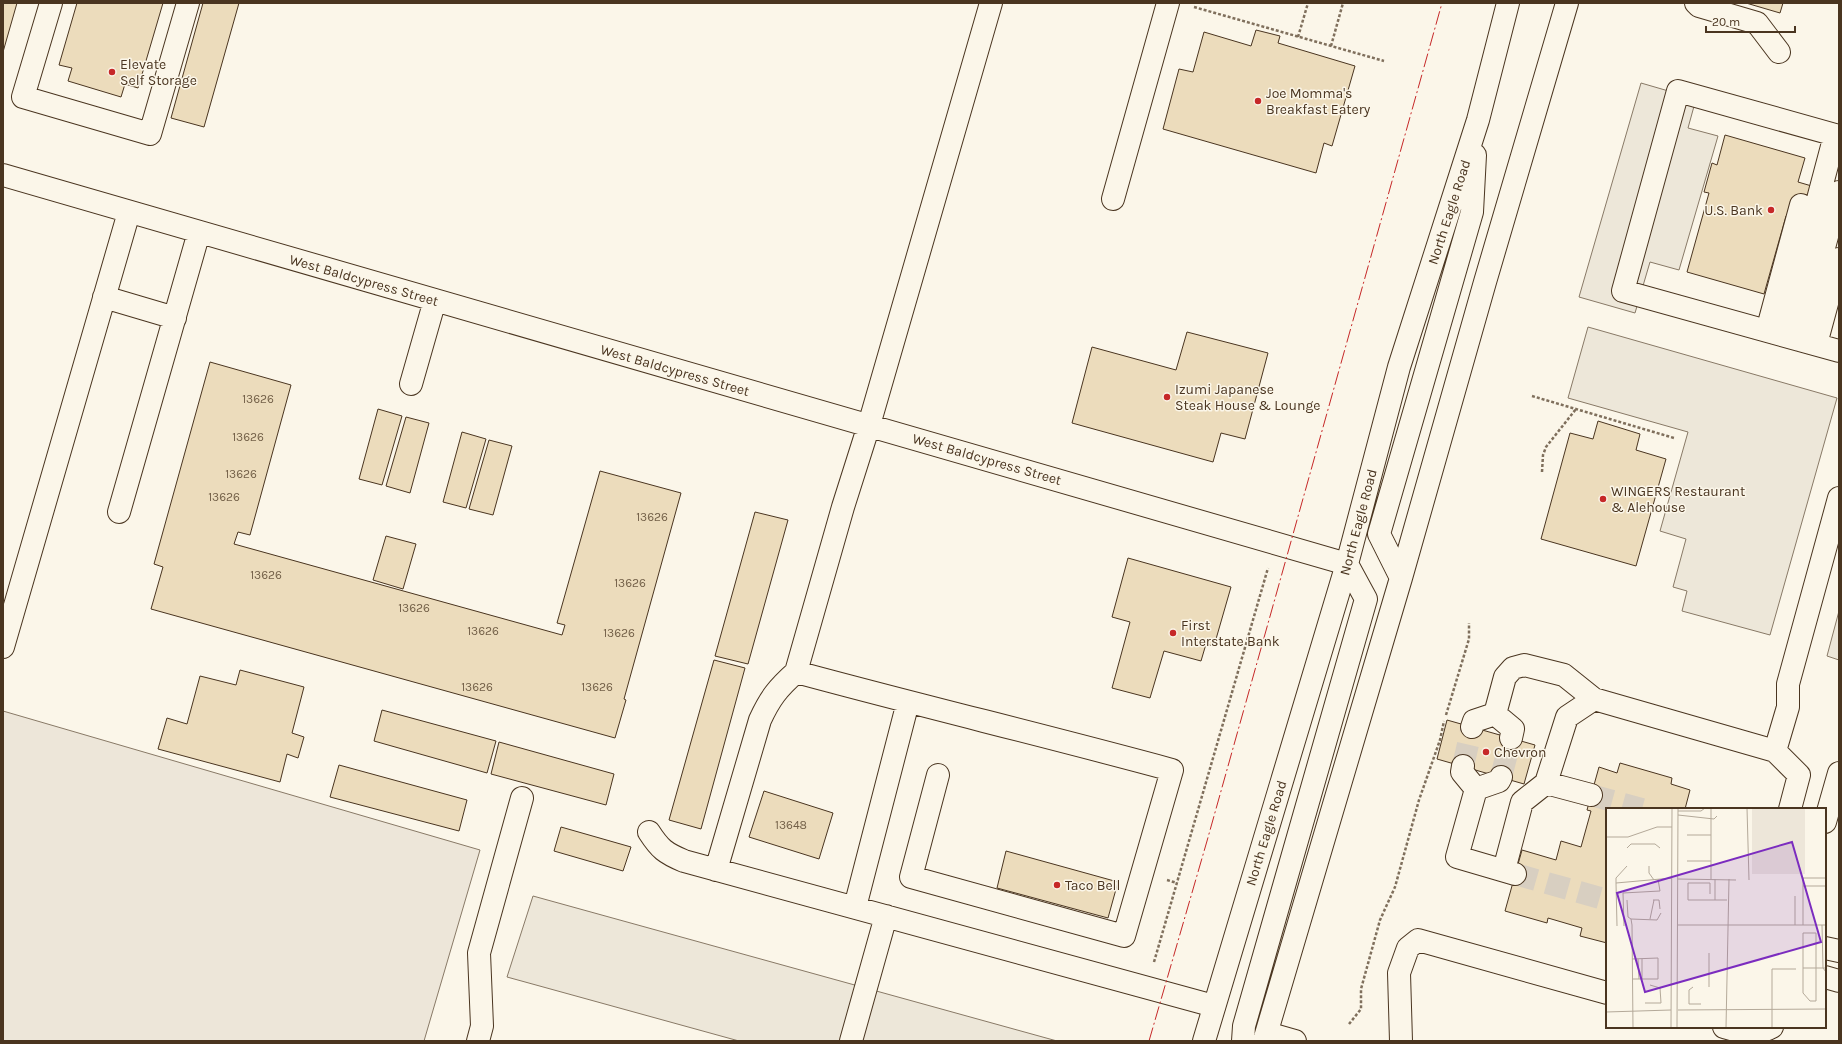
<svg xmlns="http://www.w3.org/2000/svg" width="1842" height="1044" viewBox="0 0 1842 1044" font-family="Karla,sans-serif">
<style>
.green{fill:#ede6d9;stroke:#887966}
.parking{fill:#ede7d9;stroke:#887966}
.building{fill:#ecdcbc;stroke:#4a3520}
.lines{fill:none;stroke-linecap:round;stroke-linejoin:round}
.minor-tunnel{stroke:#d8cfc1;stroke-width:22;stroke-dasharray:22 11;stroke-linecap:butt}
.minor-casing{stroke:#4a3520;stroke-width:24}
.highway-casing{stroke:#4a3520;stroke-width:24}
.path{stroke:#7f6f5c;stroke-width:2.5;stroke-dasharray:3 2;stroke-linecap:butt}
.minor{stroke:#fbf6e9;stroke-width:22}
.highway{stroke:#fbf6e9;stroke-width:22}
.power{stroke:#c62828;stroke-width:1;stroke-dasharray:14 3 2 3;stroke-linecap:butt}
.poi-dot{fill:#c62828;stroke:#fbf6e9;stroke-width:1.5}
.labels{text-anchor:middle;stroke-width:3;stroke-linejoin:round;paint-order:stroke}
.number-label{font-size:12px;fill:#725f47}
.poi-label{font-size:14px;fill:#4a3520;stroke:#fbf6e9;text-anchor:start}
.street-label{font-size:14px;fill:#4a3520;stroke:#fbf6e9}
.inset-road{fill:none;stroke:#b4a999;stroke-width:1}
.view{fill:#7b2cbf;fill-opacity:0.15;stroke:#7b2cbf;stroke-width:2}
.inset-edge{fill:none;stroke:#4a3520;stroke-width:2}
</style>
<rect width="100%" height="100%" fill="#fbf6e9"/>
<path class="green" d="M3,711L480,850L424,1041H3Z"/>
<path class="parking" d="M1641,83L1696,99L1688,128L1718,136L1679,270L1650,262L1635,313L1579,297Z
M1588,327L1837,398L1770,635L1682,611L1687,591L1673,587L1686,539L1660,531L1688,432L1568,398Z
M1839,611V660L1827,656Z
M533,896L1057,1041H739L507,977Z"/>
<path class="building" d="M3,3H17L3,52Z
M77,3H163L138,88L125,84L121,97L68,81L72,68L59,65Z
M203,3H239L204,127L171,118Z
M1746,3H1783L1780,13Z
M1256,30L1280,36L1278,43L1355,66L1332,146L1324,143L1316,173L1163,129L1179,69L1193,72L1204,32L1251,46Z
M1725,135L1805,158L1798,182L1839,194L1832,229L1786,216L1764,294L1687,272L1709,193L1704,192L1712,163L1717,165Z
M1187,332L1268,353L1245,439L1221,433L1213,462L1072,423L1092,347L1176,370Z
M210,362L291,385L250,535L238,532L234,544L562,635L565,625L557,623L600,471L681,493L624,699L626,700L615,738L151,609L163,567L154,564Z
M378,409L402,416L382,485L359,479Z
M406,417L429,423L410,493L386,486Z
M1598,421L1640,434L1636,450L1666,459L1636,566L1541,539L1570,433L1593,439Z
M462,432L486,439L466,508L443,502Z
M489,440L512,446L493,515L469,509Z
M755,512L788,520L748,664L715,656Z
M386,536L416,544L403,589L373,580Z
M1128,558L1231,587L1214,646L1206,644L1201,661L1164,651L1150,698L1112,688L1130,622L1112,617Z
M714,660L745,668L701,829L669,820Z
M240,670L304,687L292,733L304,737L298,758L287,754L280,782L158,749L167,718L187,724L200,676L236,685Z
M382,710L496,741L487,773L374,741Z
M1447,720L1535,745L1524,784L1437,759Z
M499,742L614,774L606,805L491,774Z
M1620,763L1672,778L1671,784L1690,790L1685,809H1607V943L1580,936L1582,928L1548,918L1547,923L1505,911L1522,850L1556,860L1561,841L1581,847L1591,811L1587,810L1599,767L1617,773Z
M339,765L467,800L459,831L330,797Z
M764,791L833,813L819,859L749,837Z
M561,827L631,847L623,871L554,851Z
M1006,851L1118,882L1108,918L997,888Z"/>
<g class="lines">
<path class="minor-tunnel" d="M1463,766L1472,727
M1501,777L1511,738
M1591,795L1642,809
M1515,874L1607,900"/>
<defs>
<path id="minor" d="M51,3L23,97L150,134L188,3
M1696,3L1699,6L1757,23L1779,52
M1839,136L1678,91L1623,291L1839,351
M3,175L1347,564
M1113,199L1168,3
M104,297L175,318
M1767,331L1801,205
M1782,335L1835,135
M1799,340L1839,192
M1816,344L1839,259
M411,384L435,300
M119,512L199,232
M3,647L129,212
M796,672C921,706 1047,736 1172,770L1124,936L911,877L938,775
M1495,714L1505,677L1513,668L1524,665L1564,675L1594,699L1775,751
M1495,714L1513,729L1511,738
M1472,727L1474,721L1495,714
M1463,766L1462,772L1476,789
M1546,783L1591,795
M1476,789L1457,857L1515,874
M1476,789L1499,781L1501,777
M1790,809L1799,775L1775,751L1788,707V684L1839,498
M1825,822L1839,773
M649,832C660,849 665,853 684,861L1214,1006
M716,870L760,720C770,698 778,688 796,672L843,507L869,425L991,3
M1504,870L1522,802L1546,783L1567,717L1594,699
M855,907L908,702
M1825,948L1839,951
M1825,977L1839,981
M1724,1027C1744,1033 1754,1037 1772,1027
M1267,1033L1295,1041
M478,1041L482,1026L479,953L522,798
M851,1041L886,916
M1401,1041L1399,973L1408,948L1418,940L1607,993"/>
<path id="highway" d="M1401,578L1379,534L1472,212L1475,155
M1204,1041L1347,564L1399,367L1478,120L1508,3
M1243,1041L1244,1026L1366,599L1347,564
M1264,1041L1401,578L1485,282L1567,3"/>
</defs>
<use href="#minor" class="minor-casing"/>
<use href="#highway" class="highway-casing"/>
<path class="path" d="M1194,7L1384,61
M1298,37L1308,3
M1331,46L1343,3
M1532,396L1674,438
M1542,472L1543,455L1546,447L1576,409
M1446,715L1469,639V623
M1167,880L1177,883
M1154,962L1268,568
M1349,1024L1361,1009V989L1380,920L1395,887L1419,800L1440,740L1444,721"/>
<use href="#minor" class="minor"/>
<use href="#highway" class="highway"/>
<path class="power" d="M1149,1041L1207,841L1442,3"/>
</g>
<g class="poi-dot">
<circle cx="112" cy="72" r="4"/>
<circle cx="1258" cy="101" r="4"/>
<circle cx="1771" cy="210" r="4"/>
<circle cx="1167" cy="397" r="4"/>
<circle cx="1603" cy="499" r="4"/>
<circle cx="1173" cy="633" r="4"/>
<circle cx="1486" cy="752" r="4"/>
<circle cx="1057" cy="885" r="4"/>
</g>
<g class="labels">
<g class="number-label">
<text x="258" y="403">13626</text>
<text x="248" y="441">13626</text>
<text x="241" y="478">13626</text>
<text x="224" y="501">13626</text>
<text x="652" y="521">13626</text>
<text x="266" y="579">13626</text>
<text x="630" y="587">13626</text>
<text x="414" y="612">13626</text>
<text x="483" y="635">13626</text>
<text x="619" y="637">13626</text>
<text x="477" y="691">13626</text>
<text x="597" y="691">13626</text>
<text x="791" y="829">13648</text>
</g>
<g class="poi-label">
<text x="120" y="69">Elevate<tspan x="120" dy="16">Self Storage</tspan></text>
<text x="1266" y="98">Joe Momma's<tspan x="1266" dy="16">Breakfast Eatery</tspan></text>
<text x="1763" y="215" text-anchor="end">U.S. Bank</text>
<text x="1175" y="394">Izumi Japanese<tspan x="1175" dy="16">Steak House &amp; Lounge</tspan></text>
<text x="1611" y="496">WINGERS Restaurant<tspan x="1611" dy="16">&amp; Alehouse</tspan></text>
<text x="1181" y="630">First<tspan x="1181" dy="16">Interstate Bank</tspan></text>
<text x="1494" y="757">Chevron</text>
<text x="1065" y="890">Taco Bell</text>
</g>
<g class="street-label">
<text transform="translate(1449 212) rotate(-72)" y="5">North Eagle Road</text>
<text transform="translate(364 280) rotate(16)" y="5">West Baldcypress Street</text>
<text transform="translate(675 370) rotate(16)" y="5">West Baldcypress Street</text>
<text transform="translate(987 459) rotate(16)" y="5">West Baldcypress Street</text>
<text transform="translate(1358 522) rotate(-75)" y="5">North Eagle Road</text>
<text transform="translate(1266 833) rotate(-73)" y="5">North Eagle Road</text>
</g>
</g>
<g transform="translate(1606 808)">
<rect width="220" height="220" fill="#fbf6e9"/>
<path d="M146,0H199V66H146Z" fill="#ede6d9"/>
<path class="inset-road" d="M105,0V71M141,0L143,72M72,3H95L99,0M72,7L108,11L111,8M81,27H105M1,29H22L51,19H66M21,40L25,36H49L54,40M81,53H105M43,58V65L48,72M72,71L130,72M109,71V92M10,75V70L21,58M197,78H220M104,86V75H82V92H121M189,88V117M21,92L22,109L25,111L26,117L27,220M47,92H53L54,101M25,111L51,112L55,105M44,111L48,92M71,117H220M197,117V70H220M216,117L217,160L220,164M11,118L10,75L66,70M18,118L17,85L54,83L52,71M197,125H210V193H204L197,185ZM103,145V179M26,151L52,150V171H26M32,151L33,171M36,151V171M197,160H220M87,179L83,182V196H95M39,195H55L54,180L44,177M72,202L220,201M0,204L65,202M65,220L66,0M71,220L72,0M120,220L123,71M166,220V161H190"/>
<path class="view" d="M186,34L215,134L39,184L11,85Z"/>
<rect width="220" height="220" class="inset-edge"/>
</g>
<rect width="1842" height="1044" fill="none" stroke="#4a3520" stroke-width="8"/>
<path d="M1706 26v6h89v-6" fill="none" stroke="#4a3520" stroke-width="2"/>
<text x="1712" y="26" font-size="12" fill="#4a3520" stroke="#fbf6e9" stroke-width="3" paint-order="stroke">20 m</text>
</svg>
